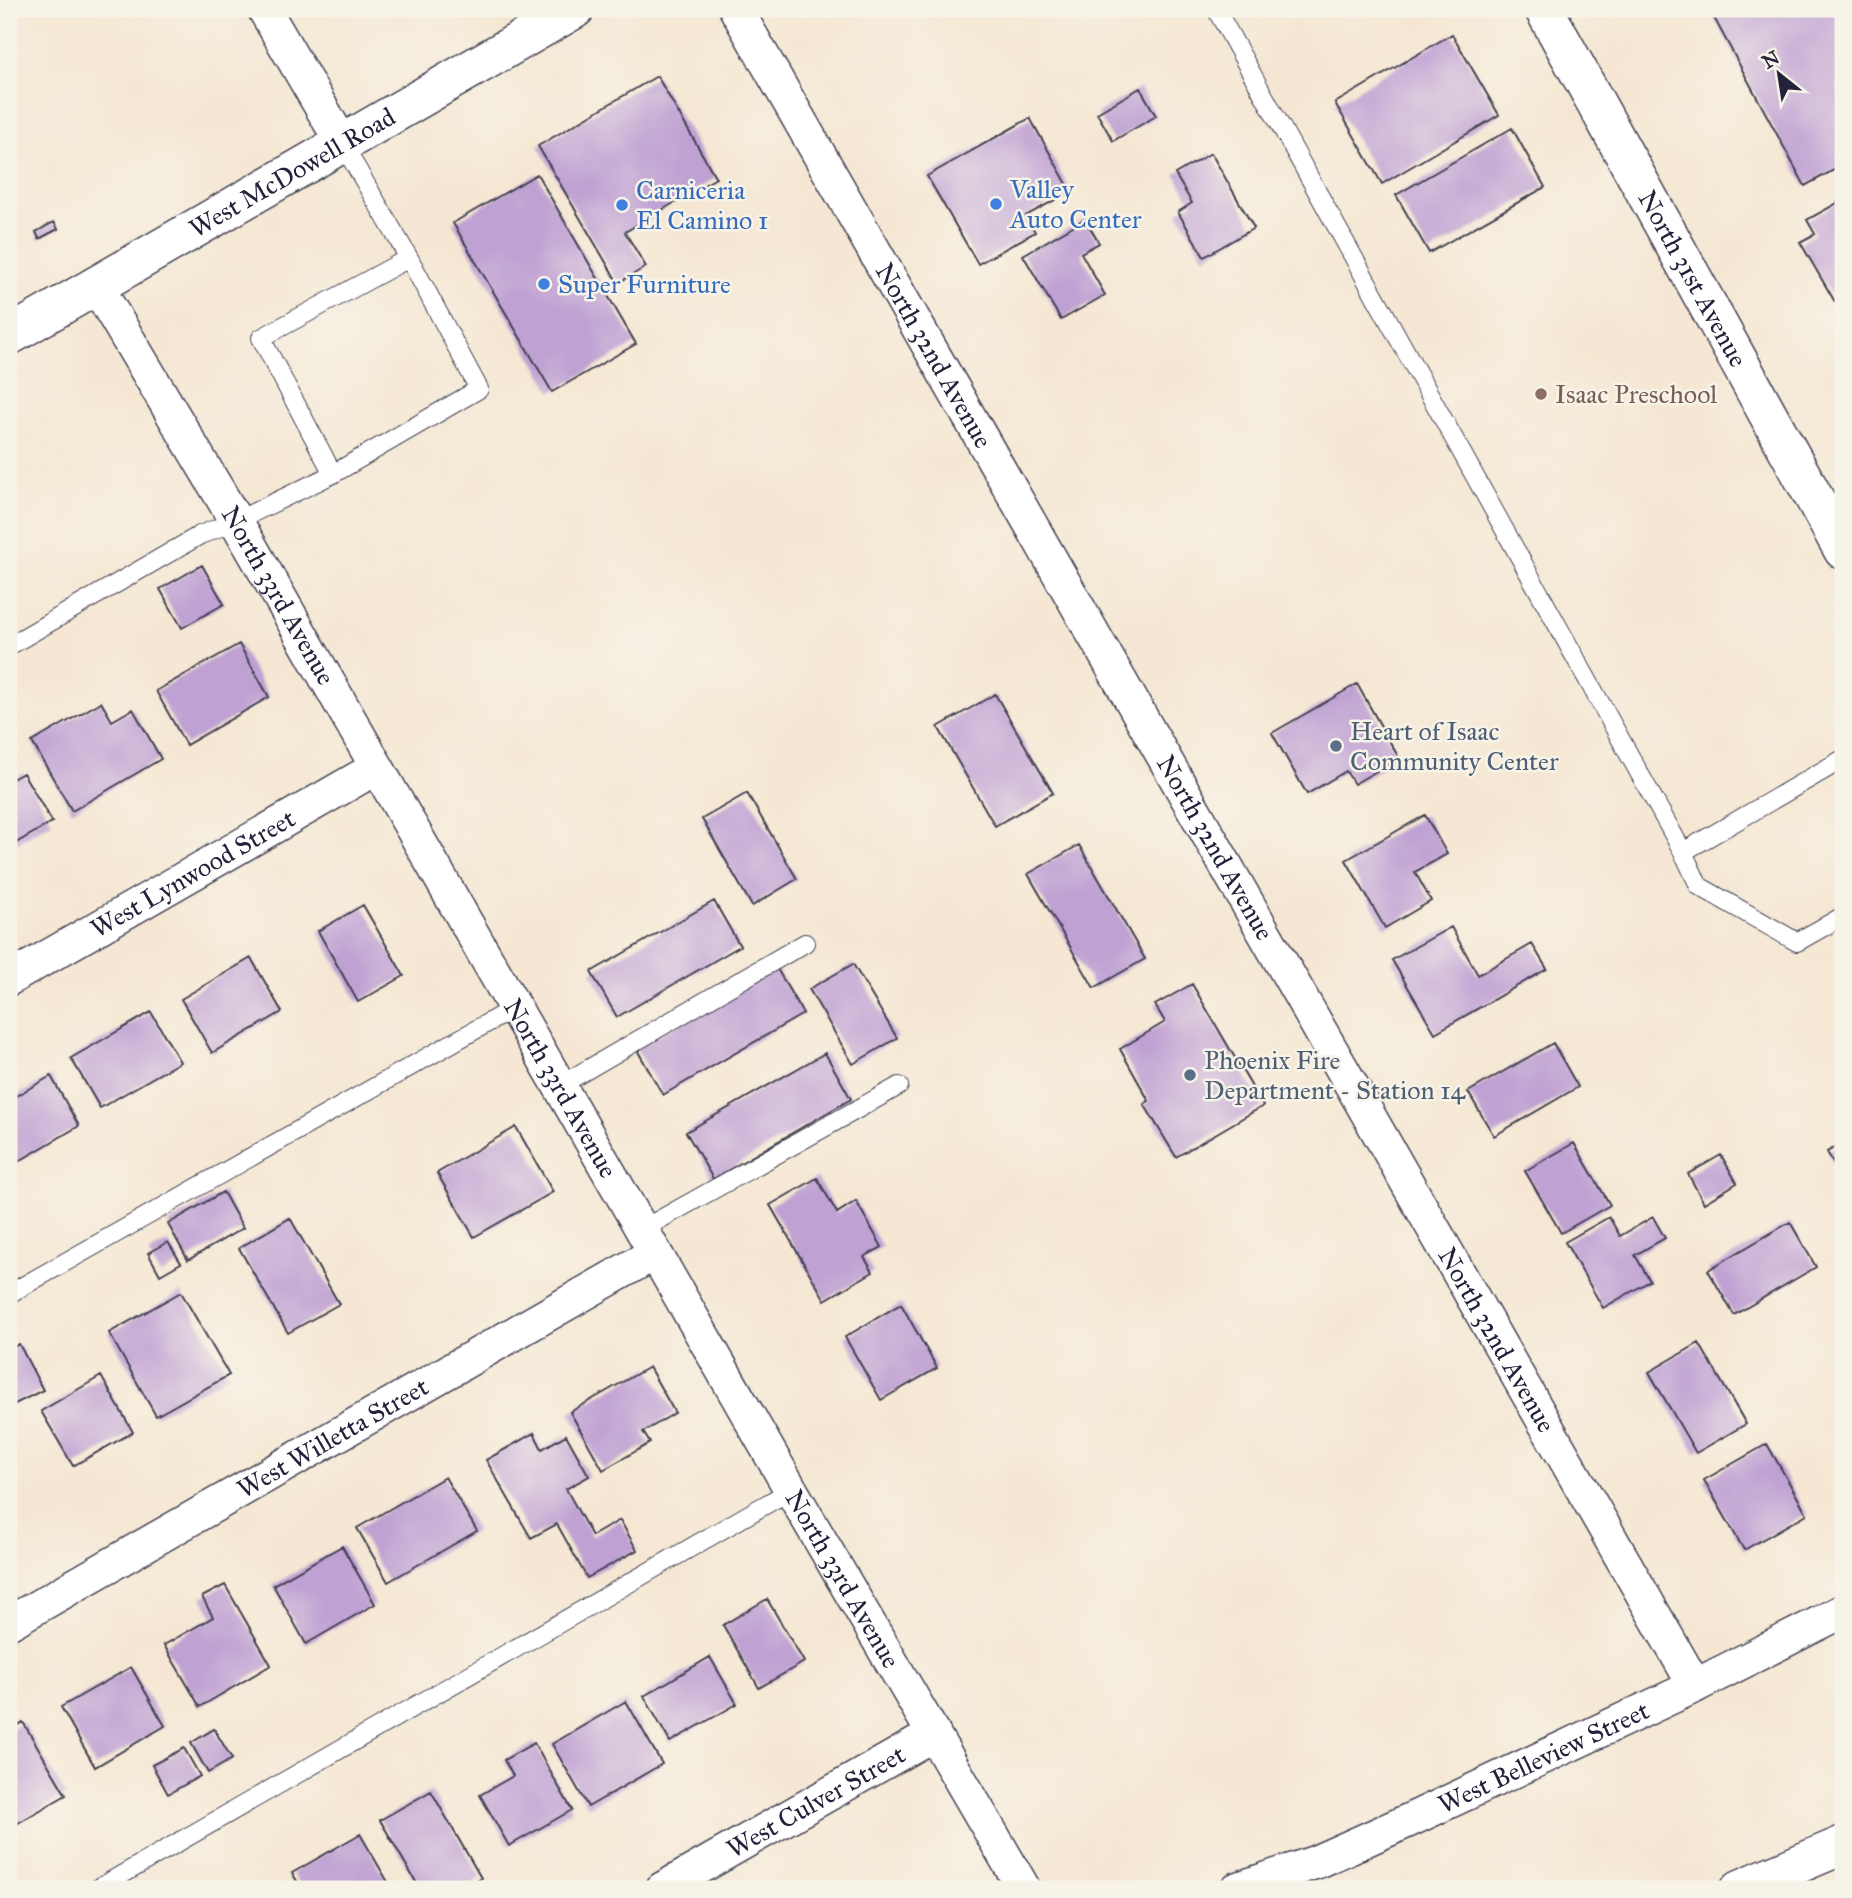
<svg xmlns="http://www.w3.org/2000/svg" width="1852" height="1898" viewBox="0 0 1852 1898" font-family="'IM FELL Great Primer',serif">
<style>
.building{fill:#bfa1d3}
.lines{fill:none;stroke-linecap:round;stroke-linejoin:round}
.lane-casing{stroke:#424052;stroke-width:20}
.street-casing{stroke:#424052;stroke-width:36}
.secondary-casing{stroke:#424052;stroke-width:41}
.primary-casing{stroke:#424052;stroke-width:41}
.highway-casing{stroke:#424052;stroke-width:41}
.lane{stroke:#fff;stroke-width:18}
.street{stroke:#fff;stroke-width:33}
.secondary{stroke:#fff;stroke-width:38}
.primary{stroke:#fff;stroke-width:38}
.highway{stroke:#fff;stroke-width:38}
.shop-dot{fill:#3f7fe0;stroke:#f7f3e8;stroke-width:2.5}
.education-dot{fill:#8d6e63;stroke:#f7f3e8;stroke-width:2.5}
.service-dot{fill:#5c6f8a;stroke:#f7f3e8;stroke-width:2.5}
.labels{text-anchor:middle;stroke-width:5;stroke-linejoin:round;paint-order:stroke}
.street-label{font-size:26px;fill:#22223b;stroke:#f7f3e8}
.shop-label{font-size:26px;fill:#366cbe;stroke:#f7f3e8;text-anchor:start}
.education-label{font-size:26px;fill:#785e54;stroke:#f7f3e8;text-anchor:start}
.service-label{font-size:26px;fill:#4e5e75;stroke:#f7f3e8;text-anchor:start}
</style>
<rect width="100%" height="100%" fill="#f7f3e8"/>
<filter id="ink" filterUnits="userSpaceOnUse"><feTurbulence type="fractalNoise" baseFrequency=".0143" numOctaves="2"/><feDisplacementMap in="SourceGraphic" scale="14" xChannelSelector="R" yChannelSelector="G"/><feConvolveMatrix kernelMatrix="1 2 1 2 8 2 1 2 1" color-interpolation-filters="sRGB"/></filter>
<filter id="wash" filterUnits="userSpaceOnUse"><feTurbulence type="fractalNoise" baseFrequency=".00686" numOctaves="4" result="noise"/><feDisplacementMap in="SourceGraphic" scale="28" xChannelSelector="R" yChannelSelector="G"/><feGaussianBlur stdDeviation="1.57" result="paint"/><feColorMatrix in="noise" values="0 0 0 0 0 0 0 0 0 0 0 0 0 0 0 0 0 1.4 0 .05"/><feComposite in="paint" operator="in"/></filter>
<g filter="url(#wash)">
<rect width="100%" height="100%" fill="#f5e7d3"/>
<g id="blocks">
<path class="building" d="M1725,9H1834L1843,25V165L1805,186L1713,16Z
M1452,34L1499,115L1382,184L1335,103Z
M657,76L716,178L625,232L646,267L618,283L538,146Z
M1140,88L1156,116L1113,141L1097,113Z
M1030,118L1071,191L1026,216L1035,232L978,264L927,176Z
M1512,128L1545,187L1429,253L1396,195Z
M1211,153L1254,228L1204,257L1178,212L1192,203L1175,174Z
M537,174L636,344L552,392L453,223Z
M1843,200V298L1835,302L1800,242L1815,234L1807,220Z
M1085,219L1099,243L1081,253L1105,295L1061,320L1023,255Z
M54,222L58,229L39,239L36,232Z
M202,565L224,604L182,628L160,589Z
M239,644L269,697L186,745L156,691Z
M1357,684L1399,758L1354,784L1346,771L1307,794L1272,733Z
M995,694L1053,793L995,826L938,727Z
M101,702L112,721L133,709L161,759L72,811L32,742Z
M23,773L52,822L9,847V781Z
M747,793L797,879L752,906L702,819Z
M1425,815L1447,854L1415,872L1431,901L1385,928L1346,860Z
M1079,845L1145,959L1094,988L1028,874Z
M714,901L740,946L617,1017L591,972Z
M363,905L404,976L358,1002L318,931Z
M1451,927L1478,975L1532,944L1547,969L1435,1033L1392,960Z
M251,958L282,1012L212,1053L181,999Z
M853,964L897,1038L853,1064L809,989Z
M776,967L803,1014L663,1095L636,1048Z
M1192,984L1263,1106L1176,1157L1144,1104L1149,1101L1120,1049L1165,1022L1155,1005Z
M151,1012L180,1062L100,1108L71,1058Z
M1553,1043L1578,1087L1494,1136L1468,1092Z
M825,1053L851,1099L713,1179L686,1132Z
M51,1076L79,1126L9,1167V1100Z
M516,1127L553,1192L474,1237L437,1173Z
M1574,1143L1610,1205L1561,1233L1525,1171Z
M1843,1143V1180L1827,1152Z
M1721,1155L1737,1183L1704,1203L1688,1174Z
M817,1178L837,1213L856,1201L882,1247L864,1257L873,1272L825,1300L770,1205Z
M223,1192L243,1228L188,1260L168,1224Z
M1609,1217L1620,1236L1653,1217L1665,1238L1635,1255L1650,1281L1603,1308L1565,1242Z
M290,1218L339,1304L288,1333L239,1248Z
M1790,1222L1816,1267L1734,1315L1708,1270Z
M168,1242L181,1263L160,1275L148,1253Z
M181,1292L229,1375L156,1416L109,1333Z
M901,1304L937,1368L881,1400L845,1337Z
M1699,1343L1746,1424L1696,1453L1649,1372Z
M19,1344L43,1390L9,1407V1349Z
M649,1367L675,1413L643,1432L650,1443L603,1470L570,1412Z
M101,1376L133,1432L73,1466L41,1411Z
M534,1433L542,1449L566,1435L589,1476L566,1489L592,1536L620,1520L637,1550L587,1578L557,1524L531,1538L486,1460Z
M1767,1444L1807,1514L1744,1550L1704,1480Z
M445,1477L477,1531L388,1582L357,1528Z
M342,1546L375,1604L306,1644L273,1585Z
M225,1585L271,1665L200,1707L164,1645L213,1617L202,1597Z
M767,1599L804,1662L759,1688L723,1625Z
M710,1657L737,1704L670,1742L644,1696Z
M131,1667L165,1726L95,1767L61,1707Z
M626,1701L662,1764L588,1807L552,1744Z
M23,1722L66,1795L13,1826L9,1819V1730Z
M214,1729L232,1759L208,1773L191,1743Z
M534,1743L572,1810L509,1846L480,1795L513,1776L504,1760Z
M184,1748L200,1776L168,1794L152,1765Z
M431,1791L481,1878L462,1889H420L380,1820Z
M360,1834L392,1889H302L292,1873Z"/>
</g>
</g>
<g filter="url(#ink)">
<use href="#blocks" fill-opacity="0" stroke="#424052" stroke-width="2"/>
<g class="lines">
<defs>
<path id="lane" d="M1216,9L1683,852L1699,886L1797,942L1843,916
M333,474L479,389L409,258
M9,646L200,535L236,521L333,474L261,338L409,258L342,143
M1683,852L1843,759
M559,1086L805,943
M641,1230L899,1086
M9,1294L514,1008
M97,1889L791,1490"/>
<g id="street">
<path d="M264,9L342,143"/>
<path id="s1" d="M736,9L1695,1686"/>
<path id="s2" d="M96,285L236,521L791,1490L1024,1889"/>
<path id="s3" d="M9,979L376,768"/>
<path id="s4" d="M9,1623L655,1253"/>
<path id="s5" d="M662,1889L934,1734"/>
<path id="s6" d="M1237,1889L1316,1862L1412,1819L1695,1686L1843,1611"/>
</g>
<g id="secondary">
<path id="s7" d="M1544,9L1843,550"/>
</g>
<g id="primary">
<path id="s8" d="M9,336L575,9"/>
</g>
<path id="highway" d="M1740,1889L1843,1845"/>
</defs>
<use href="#lane" class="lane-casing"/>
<use href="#street" class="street-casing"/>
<use href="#secondary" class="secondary-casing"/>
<use href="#primary" class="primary-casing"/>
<use href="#highway" class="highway-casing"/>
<use href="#lane" class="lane"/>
<use href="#street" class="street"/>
<use href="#secondary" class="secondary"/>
<use href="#primary" class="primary"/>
<use href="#highway" class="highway"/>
</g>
</g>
<g class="shop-dot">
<circle cx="996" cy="204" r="7"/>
<circle cx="622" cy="205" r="7"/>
<circle cx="544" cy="284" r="7"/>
</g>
<circle class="education-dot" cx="1541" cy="394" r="7"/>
<g class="service-dot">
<circle cx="1336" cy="746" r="7"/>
<circle cx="1190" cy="1075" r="7"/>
</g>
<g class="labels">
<g class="street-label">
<text dy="9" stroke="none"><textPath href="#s8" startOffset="327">West McDowell Road</textPath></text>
<text dy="9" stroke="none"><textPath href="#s7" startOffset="308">North 31st Avenue</textPath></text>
<text dy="9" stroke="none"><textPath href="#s1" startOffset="399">North 32nd Avenue</textPath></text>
<text dy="9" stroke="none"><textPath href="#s2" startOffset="360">North 33rd Avenue</textPath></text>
<text dy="9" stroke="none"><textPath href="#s1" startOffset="966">North 32nd Avenue</textPath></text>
<text dy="9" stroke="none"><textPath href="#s3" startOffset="212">West Lynwood Street</textPath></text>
<text dy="9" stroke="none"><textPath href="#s2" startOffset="928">North 33rd Avenue</textPath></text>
<text dy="9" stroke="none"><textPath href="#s1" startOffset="1533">North 32nd Avenue</textPath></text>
<text dy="9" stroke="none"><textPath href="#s4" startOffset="373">West Willetta Street</textPath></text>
<text dy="9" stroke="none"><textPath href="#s2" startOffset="1494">North 33rd Avenue</textPath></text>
<text dy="9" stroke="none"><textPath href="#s6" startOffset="334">West Belleview Street</textPath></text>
<text dy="9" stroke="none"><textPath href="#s5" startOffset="177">West Culver Street</textPath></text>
</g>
<g class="shop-label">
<text x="1010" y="198">Valley<tspan x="1010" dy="30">Auto Center</tspan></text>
<text x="636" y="199">Carniceria<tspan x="636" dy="30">El Camino 1</tspan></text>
<text x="558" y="293">Super Furniture</text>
</g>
<g class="education-label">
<text x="1555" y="403">Isaac Preschool</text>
</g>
<g class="service-label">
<text x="1350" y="740">Heart of Isaac<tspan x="1350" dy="30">Community Center</tspan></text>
<text x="1204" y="1069">Phoenix Fire<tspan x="1204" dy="30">Department - Station 14</tspan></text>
</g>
</g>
<rect width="1852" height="1898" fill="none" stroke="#f7f3e8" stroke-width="35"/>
<g transform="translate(1779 74) rotate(330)" stroke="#f7f3e8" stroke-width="5" paint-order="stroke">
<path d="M0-5L12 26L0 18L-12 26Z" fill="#22223b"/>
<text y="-10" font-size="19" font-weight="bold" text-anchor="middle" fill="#22223b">N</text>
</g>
</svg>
